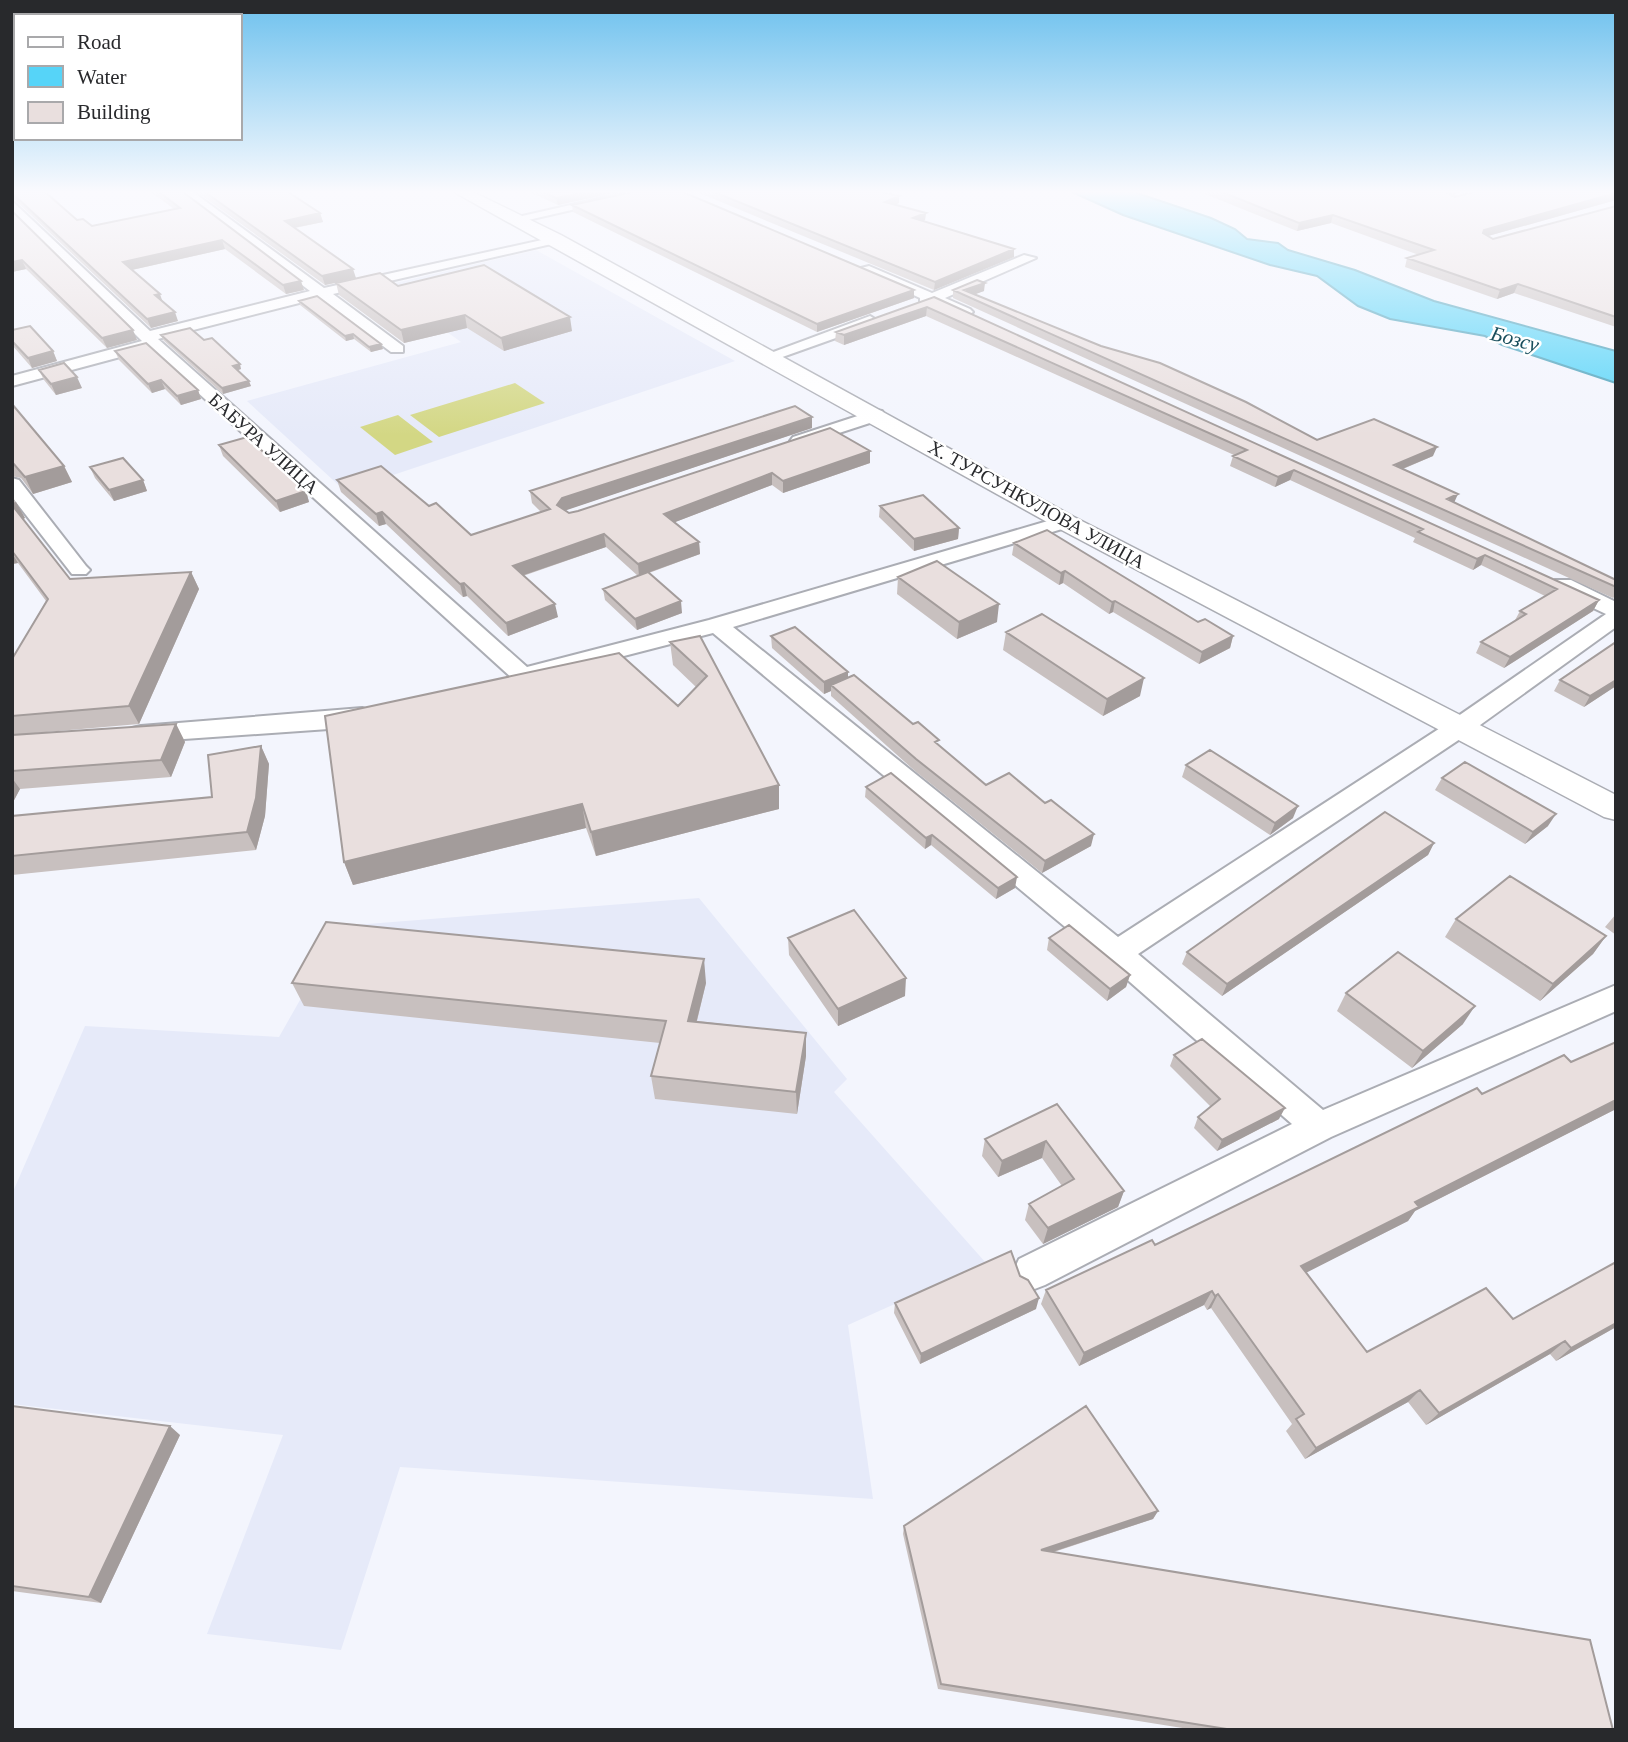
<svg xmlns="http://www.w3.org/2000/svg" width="1628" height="1742" viewBox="0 0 1628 1742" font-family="Georgia,serif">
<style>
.built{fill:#e6eaf9}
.green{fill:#d3d784}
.water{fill:#56d4f8;stroke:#48a1bb;stroke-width:2}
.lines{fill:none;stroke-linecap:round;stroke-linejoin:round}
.minor-casing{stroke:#abadb4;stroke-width:4}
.tertiary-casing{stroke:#abadb4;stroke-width:3}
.minor{fill:#fff;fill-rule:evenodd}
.tertiary{fill:#fff;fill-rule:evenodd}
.wall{fill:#c8c0bf}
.shaded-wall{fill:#a39c9b}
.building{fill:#e9dfde;stroke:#a39c9b;stroke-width:2}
.labels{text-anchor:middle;stroke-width:5;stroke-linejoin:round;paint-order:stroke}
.far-street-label{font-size:19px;fill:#28292c;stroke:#fff}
.far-water-label{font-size:21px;font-style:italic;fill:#184e5c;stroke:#fff}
</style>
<rect width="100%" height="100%" fill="#f3f5fd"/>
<path class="built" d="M536,250L735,361L345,491L247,401L461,342L383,286Z
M699,898L847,1079L834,1092L986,1263L848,1325L873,1499L400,1467L341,1650L207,1634L283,1435L12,1404V1194L85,1026L279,1037L342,926Z"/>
<path class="green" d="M515,383L545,403L439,437L410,415Z
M398,415L433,442L395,455L360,427Z"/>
<path class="water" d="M1072,192H1134L1211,218L1235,229L1247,239L1278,243L1288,250L1355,270L1434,301L1616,351V383L1502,345L1485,336L1390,319L1358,306L1317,276L1270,265L1123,215Z"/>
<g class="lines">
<defs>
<path id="minor" d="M180,192H193L324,288L560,236V242L333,294L403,346V352H391L319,298L158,339L527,667L709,620L1058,518H1072L1075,522L1072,526L733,627L1118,937L1451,721L1606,614L1555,590L1552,585L1555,580H1571L1616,602V627L1469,733L1138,954L1323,1110L1616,985V1011L1331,1137L1045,1285L1032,1290L1019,1285L1013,1272L1019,1259L1292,1124L1106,961L713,633L523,682L514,680L150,349L12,386V376L142,341L12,212V201L150,331L310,291Z
M628,192H650L515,223L509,219Z
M1024,255L1036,258L945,298L970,309L973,312L965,317L932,303L920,304V298L857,269L869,266L932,293Z
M870,316L878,321L875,324L774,360L768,362L760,357Z
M876,410L882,411L885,415L882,419L799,446L790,441L793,437Z
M12,478L19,480L86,566L90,570L86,574H72L12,497Z
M362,708L371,711L374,716L371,721L343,728L141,742L132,740L129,734L132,728L141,726Z"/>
<path id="tertiary" d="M454,192H473L561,235L1074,517L1616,795V820L1604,817L1056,527Z"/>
</defs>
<use href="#minor" class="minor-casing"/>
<use href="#tertiary" class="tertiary-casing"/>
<use href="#minor" class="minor"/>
<use href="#tertiary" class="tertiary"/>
</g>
<path class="wall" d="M12,192L92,226L174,209L151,192H183L304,290L286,294L225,249L132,270L163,302L178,321L151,328L14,199H12Z
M197,192H288L320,213L323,222L295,228L356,278L398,286L572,331L504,351L467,328L404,343L339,295L336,283L325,285Z
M530,192H618L558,205Z
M697,192H882L899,196V203L895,205L926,213L925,220L923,221L1014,257L934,290Z
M1206,192H1460L1452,196L1455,197L1616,192V200L1488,236L1493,239L1616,206V327L1514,293L1497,299L1405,267L1407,258L1419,255L1331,223L1297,231L1205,194Z
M572,205L914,290V298L817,332L573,212Z
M12,211L137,340L107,348L26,269L12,272Z
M953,290L984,291L974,294L1317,440L1433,456L1403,469L1454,503L1616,580V596L1613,598L953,298Z
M934,297L1599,600L1593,611L1504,668L1476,653L1481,642L1514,622L1520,611L1545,596L1481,565L1473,570L1413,542L1415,538L1290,480L1275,487L1230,466L1233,456L1234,455L926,316L844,345L835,341L836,332Z
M299,301L381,344L383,349L371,352L354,339L346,341L300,305Z
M12,330L53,351L57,361L32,368L12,345Z
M161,335L204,340L241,369L238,370L251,386L223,394L163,340Z
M115,351L198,390L201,399L181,405L165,389L152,393L119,360Z
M39,370L82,388L56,395L44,380Z
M12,404L64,466L72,482L33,494L21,478L12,476Z
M812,417V428L565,510L569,513L870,451V463L783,493L772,485L675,522L699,542L700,554L649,573L682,613L637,630L605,600L603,589L638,576L606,547L523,576L558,617L508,636L467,596L463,597L386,524L379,526L341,492L337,480L429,506L471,535L541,512L532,503L530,491Z
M219,445L306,491L309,502L280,512L223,456Z
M90,467L143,480L147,491L114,501L95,478Z
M12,496L25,518L23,519L70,579L191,572L199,589L139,724L12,735V659L46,601L18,563L12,564Z
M880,506L959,528L958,539L914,551L879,517Z
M1014,543L1233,636L1230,648L1199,664L1113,612L1109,614L1063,583L1059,585L1012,555Z
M898,577L997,622L957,639L897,594Z
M1006,632L1140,696L1103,716L1003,650Z
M700,636L779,785V809L596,856L586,828L353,885L344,862L678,706L696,687L673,665L670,642Z
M771,636L848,678L939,745L986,785L1091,846L1042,873L915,771L831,696V691L824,694L772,648Z
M1616,642V686L1584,707L1554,691L1560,680Z
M176,724L185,742L171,777L20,789L12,804V735Z
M261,746L269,764L265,816L256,850L12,875V816L212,797Z
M1186,765L1293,818L1270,835L1182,777Z
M1442,778L1548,826L1525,844L1435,790Z
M866,787L1015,888L996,899L931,845L925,849L865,797Z
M1434,843L1428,855L1222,996L1182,964L1187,952Z
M1616,914V935L1605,927Z
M1456,919L1606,936L1593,954L1540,1001L1445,937Z
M788,938L905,996L838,1026L789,955Z
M1049,938L1130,975L1126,987L1107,1001L1047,950Z
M292,983H706L697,1021L806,1033V1056L797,1114L655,1099L651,1076L660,1043L304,1006Z
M1346,993L1463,1024L1412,1068L1337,1011Z
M1616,1042V1109L1415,1211L1408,1221L1306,1272L1367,1352L1513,1319L1616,1262V1327L1556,1361L1550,1354L1426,1425L1408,1402L1305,1459L1286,1431L1292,1424L1211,1308L1207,1310L1204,1305L1079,1366L1041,1304L1046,1290L1155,1245L1482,1094L1571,1062Z
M1174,1055L1279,1119L1217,1151L1194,1128L1198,1117L1211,1107L1170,1066Z
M1057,1104L1124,1191L1118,1207L1043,1244L1025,1220L1029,1204L1062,1186L1042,1158L998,1177L982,1156L985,1139Z
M1020,1276L1036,1309L920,1364L894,1313L895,1303Z
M12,1406L180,1435L101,1603L12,1591Z
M1158,1511L1153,1519L1054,1552L1613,1730H1195L938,1689L903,1534L904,1526Z"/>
<path class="shaded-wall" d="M586,192H618L558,205L556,198Z
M1445,192H1460L1442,200Z
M1616,193V200L1481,238L1484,230Z
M899,196V203L885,209V202Z
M320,213L323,222L288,229L285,221Z
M926,213L925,220L913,225V218Z
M1333,215L1331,223L1297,231L1299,223Z
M222,240L225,249L127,271L123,262Z
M1014,249V257L934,290L935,282Z
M22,260L26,269L12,272V262Z
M353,269L356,278L325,285L322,276Z
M301,281L304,290L286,294L283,285Z
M985,283L984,291L968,297L964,290Z
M1518,284L1514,293L1497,299L1500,290Z
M914,290V298L817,332V324Z
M160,294L163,303L155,295Z
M927,307L926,316L844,345V335Z
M175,312L178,321L151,328L147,319Z
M465,315L467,328L404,343L401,330Z
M570,317L572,331L504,351L501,338Z
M133,330L137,340L107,348L102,338Z
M353,334L354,339L346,341L345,336Z
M381,344L383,349L371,352L369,347Z
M53,351L57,361L32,368L28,358Z
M240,364L241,369L235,371L233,366Z
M77,377L82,388L56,395L51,384Z
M161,380L165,389L152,393L148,384Z
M249,381L251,386L223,394L222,388Z
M198,390L201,399L181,405L177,396Z
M812,417V428L564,511L557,505L562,498Z
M1437,447L1433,456L1390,474L1394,465Z
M870,451V463L783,493V481Z
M64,466L72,482L33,494L25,477Z
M1294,470L1290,480L1275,487L1278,477Z
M772,473V485L665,526L664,514Z
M143,480L147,491L114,501L109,490Z
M306,491L309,502L280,512L276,501Z
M1458,494L1454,503L1447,499Z
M16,502L25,518L20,520L12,506V503Z
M382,512L386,524L379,526L376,514Z
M959,528L958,539L914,551V539Z
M604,534L606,547L515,578L513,566Z
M699,542L700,554L639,576L638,564Z
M12,553L18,563L12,564Z
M1485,555L1481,565L1473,570L1477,559Z
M1065,571L1063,583L1059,585L1061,573Z
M191,572L199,589L139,724L129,706Z
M464,583L467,596L463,597L460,584Z
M1599,600L1593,611L1504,668L1510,657Z
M681,601L682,613L637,630L635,619Z
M1115,601L1113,612L1109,614L1112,602Z
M555,604L558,617L508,636L506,623Z
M999,604L997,622L957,639L959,622Z
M1233,636L1230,648L1199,664L1202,652Z
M848,672V683L831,685V691L824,694V682Z
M1144,678L1140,696L1103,716L1107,699Z
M1616,680V686L1584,707L1590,696Z
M176,724L185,742L171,777L161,760Z
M261,746L269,764L265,816L256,850L247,832Z
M12,778L20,789L12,804Z
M779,785V809L596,856L591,832Z
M582,804L586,828L353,885L344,862Z
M1298,806L1293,818L1270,835L1275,823Z
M1556,814L1548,826L1525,844L1533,832Z
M1094,834L1091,846L1042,873L1045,861Z
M932,835L931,845L925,849L926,838Z
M1434,843L1428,855L1222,996L1227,984Z
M1017,877L1015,888L996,899L998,888Z
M1606,936L1593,954L1540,1001L1553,984Z
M704,959L706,983L691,1044L688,1021Z
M1130,975L1126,987L1107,1001L1110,989Z
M906,978L905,996L838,1026V1009Z
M1475,1006L1463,1024L1412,1068L1423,1051Z
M806,1033V1056L797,1114L796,1092Z
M1616,1100V1109L1415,1211L1408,1221L1292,1280L1301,1266L1415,1202Z
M1285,1108L1279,1119L1217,1151L1222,1140Z
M1046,1141L1042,1158L998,1177L1002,1161Z
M1124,1191L1118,1207L1043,1244L1048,1228Z
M1212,1291L1204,1305L1079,1366L1084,1353Z
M1218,1294L1211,1308L1207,1310L1215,1296Z
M1039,1298L1036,1309L920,1364L921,1354Z
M1616,1323V1327L1556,1361L1571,1348Z
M1565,1341L1550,1354L1426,1425L1439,1413Z
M1420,1390L1408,1402L1305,1459L1316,1448Z
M170,1426L180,1435L101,1603L89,1597Z
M1158,1511L1153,1519L1037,1557L1041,1550Z"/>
<path class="building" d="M12,192H45L77,220L83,219L92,226L180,208L159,192H183L301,281L283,285L222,240L123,262L160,294L155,295L175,312L147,319L12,193Z
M205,192H288L320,213L285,221L353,269L322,276Z
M543,192H586L556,198Z
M632,192H683L914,290L817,324L572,205Z
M714,192H882L899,196L885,202L926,213L913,218L1014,249L935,282Z
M1222,192H1445L1455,197L1473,192H1616V193L1484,230L1483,233L1493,239L1616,206V317L1518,284L1500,290L1407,258L1434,250L1333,215L1299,223Z
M12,211L133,330L102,338L22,260L12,262Z
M484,265L570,317L501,338L465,315L401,330L336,283L380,273L398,286Z
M977,280L985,283L964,290L1101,346L1160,363L1246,402L1317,440L1374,419L1437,447L1394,465L1458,494L1447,499L1616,580V587L953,290Z
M317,296L381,344L369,347L353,334L345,336L299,301Z
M934,297L1599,600L1510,657L1481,642L1526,614L1520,611L1557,589L1485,555L1477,559L1418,532L1423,529L1294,470L1278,477L1233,456L1247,450L927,307L844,335L836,332Z
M30,326L53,351L28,358L12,341V330Z
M190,328L204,340L212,338L240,364L233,366L249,381L222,388L161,335Z
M146,343L198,390L177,396L161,380L148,384L115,351Z
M64,363L77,377L51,384L39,370Z
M12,404L64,466L25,477L12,462Z
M795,406L812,417L562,498L557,505L569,513L578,511L830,428L870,451L783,481L772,473L664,514L699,542L638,564L604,534L513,566L555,604L506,623L464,583L460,584L382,512L376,514L337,480L381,466L429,506L436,503L471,535L550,509L530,491Z
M247,437L306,491L276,501L219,445Z
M123,458L143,480L109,490L90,467Z
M923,495L959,528L914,539L880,506Z
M12,505L70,579L191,572L129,706L12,716V659L48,599L12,551Z
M1047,530L1198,622L1205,619L1233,636L1202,652L1115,601L1112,602L1065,571L1061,573L1014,543Z
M937,561L999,604L959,622L898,577Z
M648,572L681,601L635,619L603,589Z
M1042,614L1144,678L1107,699L1006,632Z
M795,627L848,672L824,682L771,636Z
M700,636L779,785L591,832L582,804L344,862L325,716L619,653L678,706L707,676L670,642Z
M1616,642V680L1590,696L1560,680Z
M854,675L913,724L918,722L939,740L935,742L986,785L1009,773L1045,803L1051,800L1094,834L1045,861L916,759L831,685Z
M176,724L161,760L12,771V735Z
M261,746L256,798L247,832L12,856V816L212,797L208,755Z
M1210,750L1298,806L1275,823L1186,765Z
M1465,762L1556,814L1533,832L1442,778Z
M891,773L1017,877L998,888L932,835L926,838L866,787Z
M1385,812L1434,843L1227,984L1187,952Z
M1510,876L1606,936L1553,984L1456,919Z
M854,910L906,978L838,1009L788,938Z
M326,922L704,959L688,1021L806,1033L796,1092L651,1076L666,1021L292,983Z
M1069,925L1130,975L1110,989L1049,938Z
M1398,952L1475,1006L1423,1051L1346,993Z
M1202,1039L1285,1108L1222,1140L1198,1117L1220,1099L1174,1055Z
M1616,1042V1100L1415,1202L1419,1207L1301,1266L1367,1352L1486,1288L1513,1319L1616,1262V1323L1571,1348L1565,1341L1439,1413L1420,1390L1316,1448L1296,1419L1304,1414L1218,1294L1215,1296L1212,1291L1084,1353L1046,1290L1152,1240L1155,1245L1477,1088L1482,1094L1564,1055L1571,1062Z
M1057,1104L1124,1191L1048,1228L1029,1204L1074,1179L1046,1141L1002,1161L985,1139Z
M1011,1251L1020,1276L1028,1280L1039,1298L921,1354L895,1303Z
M12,1406L170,1426L89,1597L12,1586Z
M1086,1406L1158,1511L1041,1550L1590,1640L1613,1730H1233L941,1684L904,1526Z"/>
<linearGradient id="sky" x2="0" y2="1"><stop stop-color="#6dc1ee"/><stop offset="0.44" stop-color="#fafafe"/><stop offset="1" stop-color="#fafafe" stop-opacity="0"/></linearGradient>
<rect width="1628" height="436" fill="url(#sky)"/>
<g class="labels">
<g class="far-street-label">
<text transform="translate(264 443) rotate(42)" y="7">БАБУРА УЛИЦА</text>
<text transform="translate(1037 504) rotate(29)" y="7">Х. ТУРСУНКУЛОВА УЛИЦА</text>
</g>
<g class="far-water-label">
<text transform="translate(1515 339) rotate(15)" y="7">Бозсу</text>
</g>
</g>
<rect width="1628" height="1742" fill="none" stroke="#28292c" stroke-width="28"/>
<rect x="14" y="14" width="228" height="126" fill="#ffffff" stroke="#a9a9ab" stroke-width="2"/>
<rect x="28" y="37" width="35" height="10" fill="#ffffff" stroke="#a9a9ab" stroke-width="2"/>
<text x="77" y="49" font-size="21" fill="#28292c">Road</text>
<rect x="28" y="66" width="35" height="21" fill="#56d4f8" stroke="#a9a9ab" stroke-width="2"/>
<text x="77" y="84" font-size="21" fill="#28292c">Water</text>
<rect x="28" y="102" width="35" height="21" fill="#e9dfde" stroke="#a9a9ab" stroke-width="2"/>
<text x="77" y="119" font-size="21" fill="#28292c">Building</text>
</svg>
